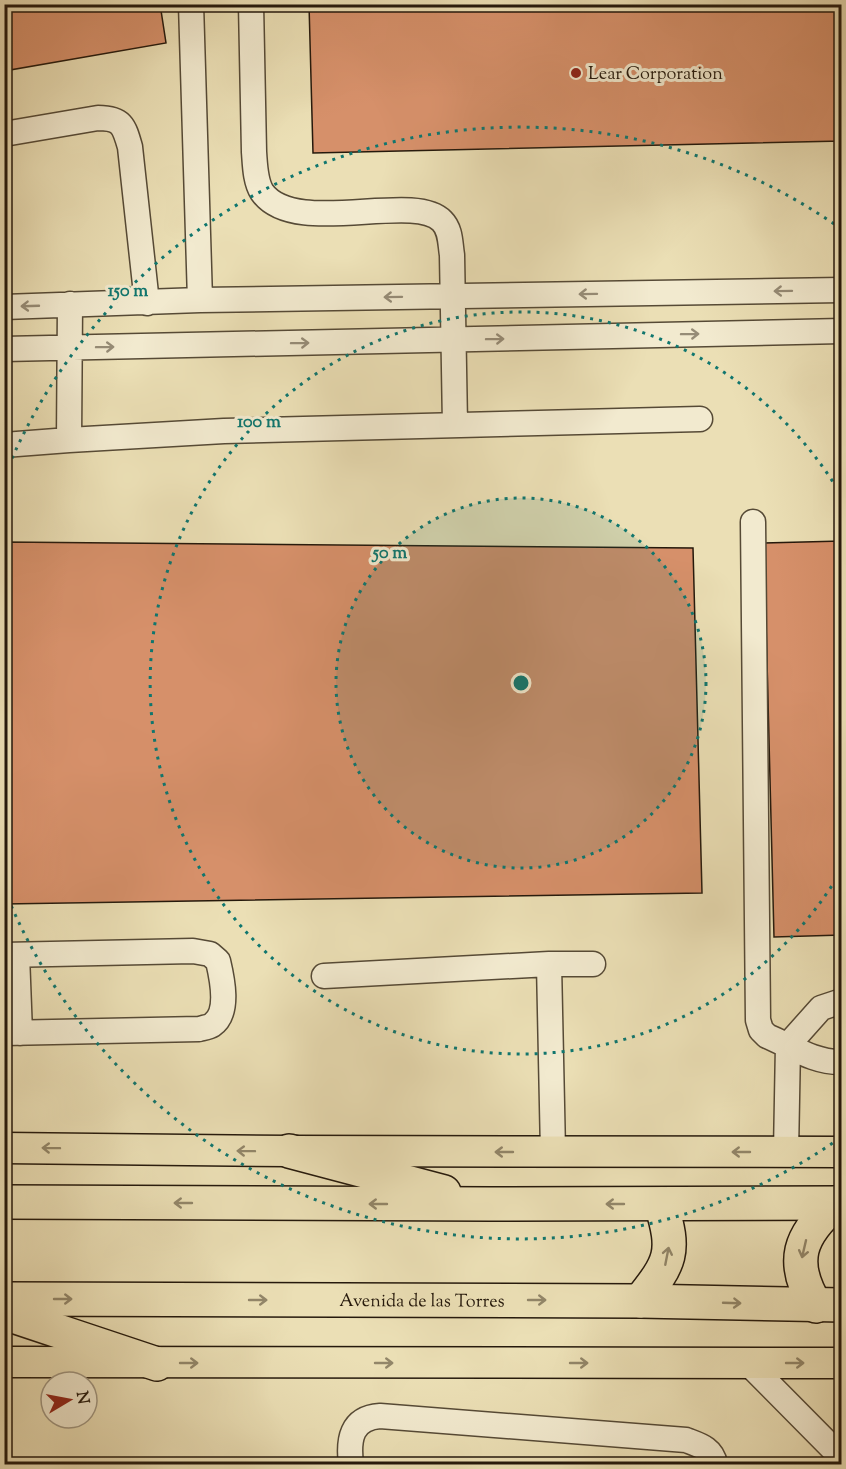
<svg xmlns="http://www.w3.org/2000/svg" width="846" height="1469" viewBox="0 0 846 1469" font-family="'Sorts Mill Goudy',serif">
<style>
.building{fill:#d6906a;stroke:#25190c;stroke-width:1.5}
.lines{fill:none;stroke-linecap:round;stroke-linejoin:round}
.minor-casing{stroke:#564a36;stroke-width:27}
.major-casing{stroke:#25190c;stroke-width:33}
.highway-casing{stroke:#25190c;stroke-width:36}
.minor{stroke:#f2eacf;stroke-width:24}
.major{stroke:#ebdfb5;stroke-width:30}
.highway{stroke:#ebdfb5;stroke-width:33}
.oneway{stroke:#968c77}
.oneway2{stroke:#928669}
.ring{fill:none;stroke:#0f766e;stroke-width:3;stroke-dasharray:3 6}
.poi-dot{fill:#8f2418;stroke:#f2eacf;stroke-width:2}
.labels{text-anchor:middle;stroke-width:6;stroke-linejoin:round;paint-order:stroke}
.poi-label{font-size:18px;fill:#25190c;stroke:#f2eacf;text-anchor:start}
.street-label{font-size:18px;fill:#25190c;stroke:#f2eacf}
.centre{fill:#0f766e;stroke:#f2eacf;stroke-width:3}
.ring-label{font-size:18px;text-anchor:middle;font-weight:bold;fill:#0f766e;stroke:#f2eacf;stroke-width:6;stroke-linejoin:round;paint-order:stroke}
</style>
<rect width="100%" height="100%" fill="#ebdfb5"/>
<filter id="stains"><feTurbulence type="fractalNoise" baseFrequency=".00333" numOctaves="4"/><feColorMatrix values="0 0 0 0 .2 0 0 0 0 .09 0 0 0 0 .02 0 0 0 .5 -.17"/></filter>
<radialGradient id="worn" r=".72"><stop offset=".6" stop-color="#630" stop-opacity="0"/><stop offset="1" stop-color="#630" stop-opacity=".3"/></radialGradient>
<path class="building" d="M4,4H160L166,43L4,71Z
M309,4H842V141L313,153Z
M842,541V935L774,937L764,543Z
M4,542L693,548L702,893L4,904Z"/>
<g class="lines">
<defs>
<path id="minor" d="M191,4L200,300
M251,4L254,152C255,164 255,181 262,192C294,238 413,191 442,221C451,230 450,243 452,255L455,425
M4,134L98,118C122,118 124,126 130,147L147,303
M70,304L69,440L224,431L700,419
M4,307L200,300L842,290
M4,349L842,331
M4,445L69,440
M753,522L758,1020L761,1030L767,1036C791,1046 814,1063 842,1062
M4,955L193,951L210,954L218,961C222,978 230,1013 212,1025C209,1027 203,1028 199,1029L4,1033
M17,955L20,1033
M549,964L553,1152
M324,976L549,964H593
M786,1152L788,1045L821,1008L842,1001
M748,1363L842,1458
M351,1464C348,1440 351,1418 380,1416L686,1440C699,1445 712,1448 715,1464"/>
<path id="major" d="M4,1148L289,1151L842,1152
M4,1362L842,1363"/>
<g id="highway">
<path d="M289,1151L444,1192"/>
<path d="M4,1202L489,1204L842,1203"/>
<path id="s1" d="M4,1299L640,1301L842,1305"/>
<path d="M640,1301C671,1262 676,1253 661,1204"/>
<path d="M816,1306C789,1262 799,1235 836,1203"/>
<path d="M4,1313L157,1364"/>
</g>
</defs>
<use href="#minor" class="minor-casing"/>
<use href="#major" class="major-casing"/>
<use href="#highway" class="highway-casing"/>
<use href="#minor" class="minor"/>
<use href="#major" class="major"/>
<use href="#highway" class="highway"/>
</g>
<defs><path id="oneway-shaft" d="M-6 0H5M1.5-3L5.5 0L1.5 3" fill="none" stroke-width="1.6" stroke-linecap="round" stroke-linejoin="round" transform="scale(1.5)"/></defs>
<g class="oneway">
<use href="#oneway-shaft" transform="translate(783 291) rotate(179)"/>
<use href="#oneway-shaft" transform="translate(588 294) rotate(179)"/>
<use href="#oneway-shaft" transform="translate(393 297) rotate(179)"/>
<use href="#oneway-shaft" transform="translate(30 306) rotate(178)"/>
<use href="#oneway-shaft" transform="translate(690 334) rotate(-1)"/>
<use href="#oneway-shaft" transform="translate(495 339) rotate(-1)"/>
<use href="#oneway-shaft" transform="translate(300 343) rotate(-1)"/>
<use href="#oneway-shaft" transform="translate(105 347) rotate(-1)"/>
</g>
<g class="oneway2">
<use href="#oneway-shaft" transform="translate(51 1148) rotate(-179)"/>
<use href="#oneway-shaft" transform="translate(246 1151) rotate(-179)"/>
<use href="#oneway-shaft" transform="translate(504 1152) rotate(-180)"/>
<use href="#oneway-shaft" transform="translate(741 1152) rotate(-180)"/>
<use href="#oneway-shaft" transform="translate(183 1203) rotate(-180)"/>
<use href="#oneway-shaft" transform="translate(378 1204) rotate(-180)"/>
<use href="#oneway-shaft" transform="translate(615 1204) rotate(180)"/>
<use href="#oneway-shaft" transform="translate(804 1249) rotate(103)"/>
<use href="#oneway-shaft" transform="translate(667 1256) rotate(-79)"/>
<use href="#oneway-shaft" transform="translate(63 1299)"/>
<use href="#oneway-shaft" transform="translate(258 1300)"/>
<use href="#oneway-shaft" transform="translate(537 1300)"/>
<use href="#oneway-shaft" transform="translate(732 1303) rotate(2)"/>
<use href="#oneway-shaft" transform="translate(189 1363)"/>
<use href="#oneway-shaft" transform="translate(384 1363)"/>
<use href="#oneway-shaft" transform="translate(579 1363)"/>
<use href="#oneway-shaft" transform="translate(795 1363)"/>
</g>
<circle cx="521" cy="683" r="185" fill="#0f766e" fill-opacity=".12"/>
<g class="ring">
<circle cx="521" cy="683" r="185"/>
<path d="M841 871A371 371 0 1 1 841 495"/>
<path d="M840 1138A556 556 0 0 1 5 891M5 475A556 556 0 0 1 840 228"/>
</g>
<circle class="poi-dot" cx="576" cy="73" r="6"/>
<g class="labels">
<g class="poi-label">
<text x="588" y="79">Lear Corporation</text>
</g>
<g class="street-label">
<text dy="6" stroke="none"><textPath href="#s1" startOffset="418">Avenida de las Torres</textPath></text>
</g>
</g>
<circle cx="521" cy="683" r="9" class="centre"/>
<g class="ring-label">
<text x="128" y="296">150 m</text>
<text x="259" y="427">100 m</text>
<text x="390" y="558">50 m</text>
</g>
<rect width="846" height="1469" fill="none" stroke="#ebdfb5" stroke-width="24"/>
<rect x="6" y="6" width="834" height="1457" fill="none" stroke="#25190c" stroke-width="3"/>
<rect x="12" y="12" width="822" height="1445" fill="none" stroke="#25190c" stroke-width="1.5"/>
<g transform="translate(69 1400) rotate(80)"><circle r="28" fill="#f2eacf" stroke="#a09681" stroke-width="1.5"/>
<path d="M0-4.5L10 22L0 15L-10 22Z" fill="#8f2418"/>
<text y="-9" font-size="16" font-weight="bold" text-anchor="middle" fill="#25190c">N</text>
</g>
<rect width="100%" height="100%" filter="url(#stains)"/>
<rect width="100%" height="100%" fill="url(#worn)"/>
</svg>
